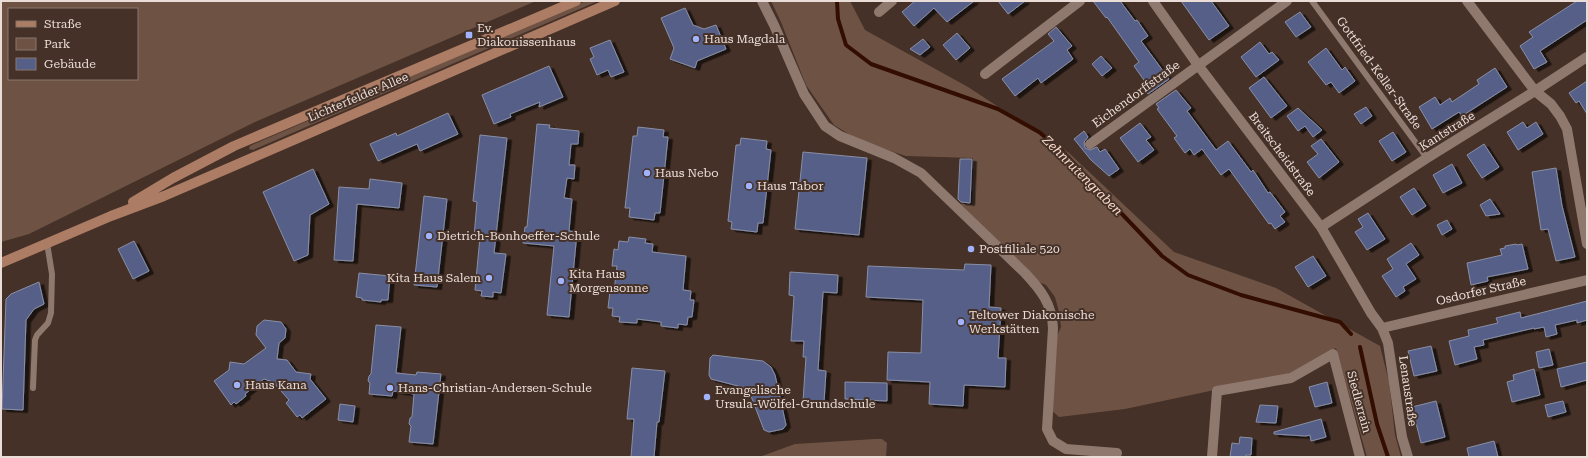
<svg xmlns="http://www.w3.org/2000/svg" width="1588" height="458" viewBox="0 0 1588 458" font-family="'Roboto Serif',serif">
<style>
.green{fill:#6e5345;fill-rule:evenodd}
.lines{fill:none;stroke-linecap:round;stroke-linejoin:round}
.stream{stroke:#330e00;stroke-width:4}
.building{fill:#555f88;stroke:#898fa6;filter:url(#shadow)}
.lane{stroke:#8f786d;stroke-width:6}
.street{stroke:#8f786d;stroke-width:10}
.secondary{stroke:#ac7c64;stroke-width:10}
.poi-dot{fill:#a1b3fd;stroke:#453127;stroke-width:1.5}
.labels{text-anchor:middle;stroke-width:4;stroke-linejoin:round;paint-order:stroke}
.poi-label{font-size:12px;fill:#eaddd7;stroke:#453127;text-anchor:start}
.street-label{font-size:12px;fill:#eaddd7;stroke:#453127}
.water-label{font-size:13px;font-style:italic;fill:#fbdcce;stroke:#453127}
</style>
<defs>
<filter id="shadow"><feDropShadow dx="4.5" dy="2.5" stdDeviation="0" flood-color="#0009"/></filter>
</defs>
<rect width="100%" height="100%" fill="#453127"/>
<path class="green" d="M1,1H536L255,122L29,234L1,242ZM9,9H137V79H9Z
M586,1H598L253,150L249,149L250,146L254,144Z
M771,1H850L865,30L968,87L1069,153L1174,252L1276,288L1380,346L1389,382L1395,435L1401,457H1367L1336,348L1286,376L1224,388L1125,409L1059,417L1051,410L1056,338L1061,327L1059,312L1055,297L1046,285L1037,281L955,204H972L973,158L906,156L860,141L834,125L806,85L781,22Z
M875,439H882L887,443L886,457H759L795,444Z"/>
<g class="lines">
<path class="stream" d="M837,1L838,19L846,45L871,64L998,109L1039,132L1061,150L1162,256L1188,275L1241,295L1340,322L1351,334
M1360,347L1377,424L1388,457"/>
</g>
<path class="building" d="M915,1H974L947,22L934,8L914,26L902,12Z
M998,1H1025L1008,14Z
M1093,1H1120L1135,21L1137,20L1148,36L1141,41L1169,79L1148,94L1142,85L1146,83L1134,66L1139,62L1107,17L1106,18Z
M1181,1H1211L1229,26L1209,40Z
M1577,1H1587V20L1540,51L1547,62L1534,69L1520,46L1533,37L1529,32Z
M685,8L693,25L704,29L716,25L726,49L697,61L695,68L670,59L674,48L661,18Z
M1300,12L1311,27L1296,37L1285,22Z
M1056,27L1072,46L1067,50L1073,59L1041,83L1038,78L1015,96L1002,79L1054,41L1048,34Z
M957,33L970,48L956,60L943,45Z
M923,39L930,47L920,55L910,49Z
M610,40L624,72L611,77L608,70L597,75L590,59L594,57L590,48Z
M1260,42L1269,54L1272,52L1279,60L1256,77L1241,57Z
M1326,48L1342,70L1345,67L1355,81L1339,93L1331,82L1326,85L1308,62Z
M1101,56L1112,68L1102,76L1092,64Z
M549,66L563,97L539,107L540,102L510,114L511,117L494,124L482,95Z
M1495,68L1507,87L1462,116L1459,112L1432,129L1419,107L1435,97L1440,105L1450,98L1452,102L1479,84L1477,80Z
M1264,77L1287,106L1271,118L1249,88Z
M1587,81V114L1579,101L1576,103L1569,93Z
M1176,90L1191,108L1187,111L1216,150L1228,141L1251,172L1253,170L1268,193L1270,192L1285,212L1280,216L1285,222L1275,229L1271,223L1269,224L1229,169L1221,175L1202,149L1194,155L1190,149L1185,153L1174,138L1177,136L1157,109L1159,108L1156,104Z
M1366,107L1372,116L1361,124L1354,114Z
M1298,108L1299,109L1322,130L1313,137L1305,126L1298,131L1287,116Z
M448,113L458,134L420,151L417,144L378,161L370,144L396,133L397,136Z
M1523,122L1527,128L1536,122L1543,134L1518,150L1507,132Z
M1140,123L1151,137L1146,140L1154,150L1138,162L1120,138Z
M537,124L550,125L549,128L579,131L578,144H571L569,165H575L574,179L567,178L564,198L572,199L569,231L577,232L569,317L547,315L554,246L523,243L525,227H527Z
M638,127L664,130L663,137H668L660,213H655L654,220L629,217L630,208H625L633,136H637Z
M1084,131L1088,137L1084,142L1085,148L1090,150L1097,147L1100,152L1105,149L1119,169L1109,176L1091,160L1074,139Z
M1393,132L1406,152L1392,161L1379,141Z
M480,135L507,138L494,253L506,254L501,293L493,292V297L481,296L482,291L475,290L480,237H474L477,202L473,201Z
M741,138L767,141L766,149L771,150L763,223H758L757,232L731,229L732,222L728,221L736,145H740Z
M1321,139L1339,162L1319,178L1307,162L1318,154L1311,146Z
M1484,144L1499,167L1482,178L1467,155Z
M803,152L867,158L859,235L795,229Z
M960,159H972L970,203L961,202L958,199Z
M1452,164L1462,183L1443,193L1433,175Z
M1556,168L1562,206L1575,257L1556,261L1548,229L1541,230L1532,172Z
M313,169L329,204L310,215L308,255L294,261L263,192Z
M370,179L402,183L399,208L357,204L353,261L334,260L339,187L369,189Z
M1414,188L1426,206L1412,215L1400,197Z
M424,196L447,199L437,287L414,285Z
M1490,199L1500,214L1486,216L1480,205Z
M1368,213L1385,239L1367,250L1355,232L1363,227L1358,219Z
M1447,220L1452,229L1442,235L1437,225Z
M629,237L646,239L645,243L653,244L652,252L686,256L683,290L691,291L690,300H694L692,317H688L687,325L678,324V328L661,326V322L637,319V323L619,322L620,317L612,316L613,308H608L610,291H614L617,266H612L614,249L618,250L619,241L628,242Z
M134,241L149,271L133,279L118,249Z
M1411,243L1419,255L1406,264L1416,279L1403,287L1405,291L1396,297L1382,276L1393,269L1387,259Z
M1516,244L1517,245L1522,244L1528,269L1487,277L1488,281L1471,285L1467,263L1502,255L1500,249L1505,248V246Z
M1313,256L1326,276L1308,287L1295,267Z
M965,264L991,265L989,307L1001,308L998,358H1006L1005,387L964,385L963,406L929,404L930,382L887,380L888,352L921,353L923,300L866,297L868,266L964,270Z
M790,272L838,275L837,293L823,292L818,370L826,371L824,402L803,401L806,357H803L804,341H791L794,296L789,295Z
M359,273L390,276L388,300H381V302L362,300V298L356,297Z
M39,282L44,304L34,309L26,320L23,410L2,409L6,299L11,294Z
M1587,301V320L1577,323V320L1555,325L1557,334L1546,337L1544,327L1534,329V328L1483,340L1484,345L1474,347L1477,359L1455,365L1449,341L1469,336L1468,330L1498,323L1496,318L1520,312L1521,318Z
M264,320L281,322L286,329L285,338L279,343L277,359L287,360L296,372L311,374L310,379L326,399L302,418L300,415L297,417L286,403L289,400L273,382L264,379L245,394L246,396L236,404L234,402L231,405L214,381L229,370L230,362L244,364L266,348L256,335L257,326Z
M376,325L401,327L396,373L416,375L417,372L441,374L440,382L442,385L441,390L439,392L433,444L409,442L411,426L409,424L410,418L412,417L414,394L393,391L392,396L369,394L370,383L368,381L369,376L371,374Z
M1431,346L1437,371L1414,376L1408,351Z
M1549,349L1553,365L1539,368L1536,352Z
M713,355L763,361L771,367L775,375L786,425L783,429L769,432L764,430L749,391L742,387L711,379L709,375L710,358Z
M1587,362V380L1561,387L1557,369Z
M632,368L665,371L659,422H657L654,457H631L634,419H627Z
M1534,369L1540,395L1512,402L1507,382L1514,380L1513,375Z
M845,382L887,383V401L845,399Z
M1327,382L1332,403L1315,407L1309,387Z
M1436,401L1445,437L1421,443L1412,407Z
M1563,401L1566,412L1548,417L1545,405Z
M340,404L355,406L353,422L338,420Z
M1260,405L1278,406L1276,423L1256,422Z
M1321,419L1326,437L1311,441L1310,435L1306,436L1274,434V432Z
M1240,437L1252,438L1251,455H1246L1245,457H1230L1232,443L1239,444Z
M1494,441L1498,457H1469L1467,448Z"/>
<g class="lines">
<path class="lane" d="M1312,1L1427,158
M33,388L35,340L37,335L48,323L51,313L52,274L47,243"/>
<path class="street" d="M762,1L774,25L804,94L825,126L840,136L894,158L921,173L1025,273C1041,290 1052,304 1053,328L1047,429L1053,441L1066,449L1117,453
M1153,1L1198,65L1321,227L1371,313L1382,328L1388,343L1402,437L1408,457
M1467,1L1535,91L1551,104L1560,116L1567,129L1587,244
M879,12L892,1
M985,74L1080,1
M1090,144L1287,1
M1321,227L1427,158L1535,91L1587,57
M1382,328L1587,280
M1212,457L1217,391L1291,378L1333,354L1360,457"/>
<path class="secondary" d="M133,202L173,178L234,146L576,1
M1,263L111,216L164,196L615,1"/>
</g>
<g class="poi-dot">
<rect x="465" y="31" width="8" height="8" rx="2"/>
<circle cx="696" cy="39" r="4"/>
<circle cx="647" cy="173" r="4"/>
<circle cx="749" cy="186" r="4"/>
<circle cx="429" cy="236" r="4"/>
<circle cx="971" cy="249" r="4"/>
<circle cx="489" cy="278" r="4"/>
<circle cx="561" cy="281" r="4"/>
<circle cx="961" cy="322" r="4"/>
<circle cx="237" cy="385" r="4"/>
<circle cx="390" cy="388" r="4"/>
<circle cx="707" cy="397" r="4"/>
</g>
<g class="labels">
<g class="poi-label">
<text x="477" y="32">Ev.<tspan x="477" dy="14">Diakonissenhaus</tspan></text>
<text x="704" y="43">Haus Magdala</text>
<text x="655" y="177">Haus Nebo</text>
<text x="757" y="190">Haus Tabor</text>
<text x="437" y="240">Dietrich-Bonhoeffer-Schule</text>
<text x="979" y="253">Postfiliale 520</text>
<text x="569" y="278">Kita Haus<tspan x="569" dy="14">Morgensonne</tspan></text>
<text x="481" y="282" text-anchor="end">Kita Haus Salem</text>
<text x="969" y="319">Teltower Diakonische<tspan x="969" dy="14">Werkstätten</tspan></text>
<text x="245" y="389">Haus Kana</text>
<text x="398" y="392">Hans-Christian-Andersen-Schule</text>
<text x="715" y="394">Evangelische<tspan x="715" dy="14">Ursula-Wölfel-Grundschule</tspan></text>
</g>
<g class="street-label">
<text transform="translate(1379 73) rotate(54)" y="4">Gottfried-Keller-Straße</text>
<text transform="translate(1136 94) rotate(-36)" y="4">Eichendorffstraße</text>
<text transform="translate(358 97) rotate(-23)" y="4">Lichterfelder Allee</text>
<text transform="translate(1447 131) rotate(-32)" y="4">Kantstraße</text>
<text transform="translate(1282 154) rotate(53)" y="4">Breitscheidstraße</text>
<text transform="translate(1481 291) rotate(-13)" y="4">Osdorfer Straße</text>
<text transform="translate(1408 391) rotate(82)" y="4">Lenaustraße</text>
<text transform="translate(1359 402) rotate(75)" y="4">Siedlerrain</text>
</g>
<g class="water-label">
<text transform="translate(1083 175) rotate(45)" y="5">Zehnrutengraben</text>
</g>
</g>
<rect width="1588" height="458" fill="none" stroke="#eaddd7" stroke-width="4"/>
<rect x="8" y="8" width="130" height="72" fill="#453127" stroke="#87766d"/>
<rect x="16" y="21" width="20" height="6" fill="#ac7c64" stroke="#87766d"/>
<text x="44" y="28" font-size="12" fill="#eaddd7">Straße</text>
<rect x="16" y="38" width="20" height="12" fill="#6e5345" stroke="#87766d"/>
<text x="44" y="48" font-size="12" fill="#eaddd7">Park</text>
<rect x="16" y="58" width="20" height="12" fill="#555f88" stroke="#87766d"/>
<text x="44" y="68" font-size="12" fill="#eaddd7">Gebäude</text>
</svg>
